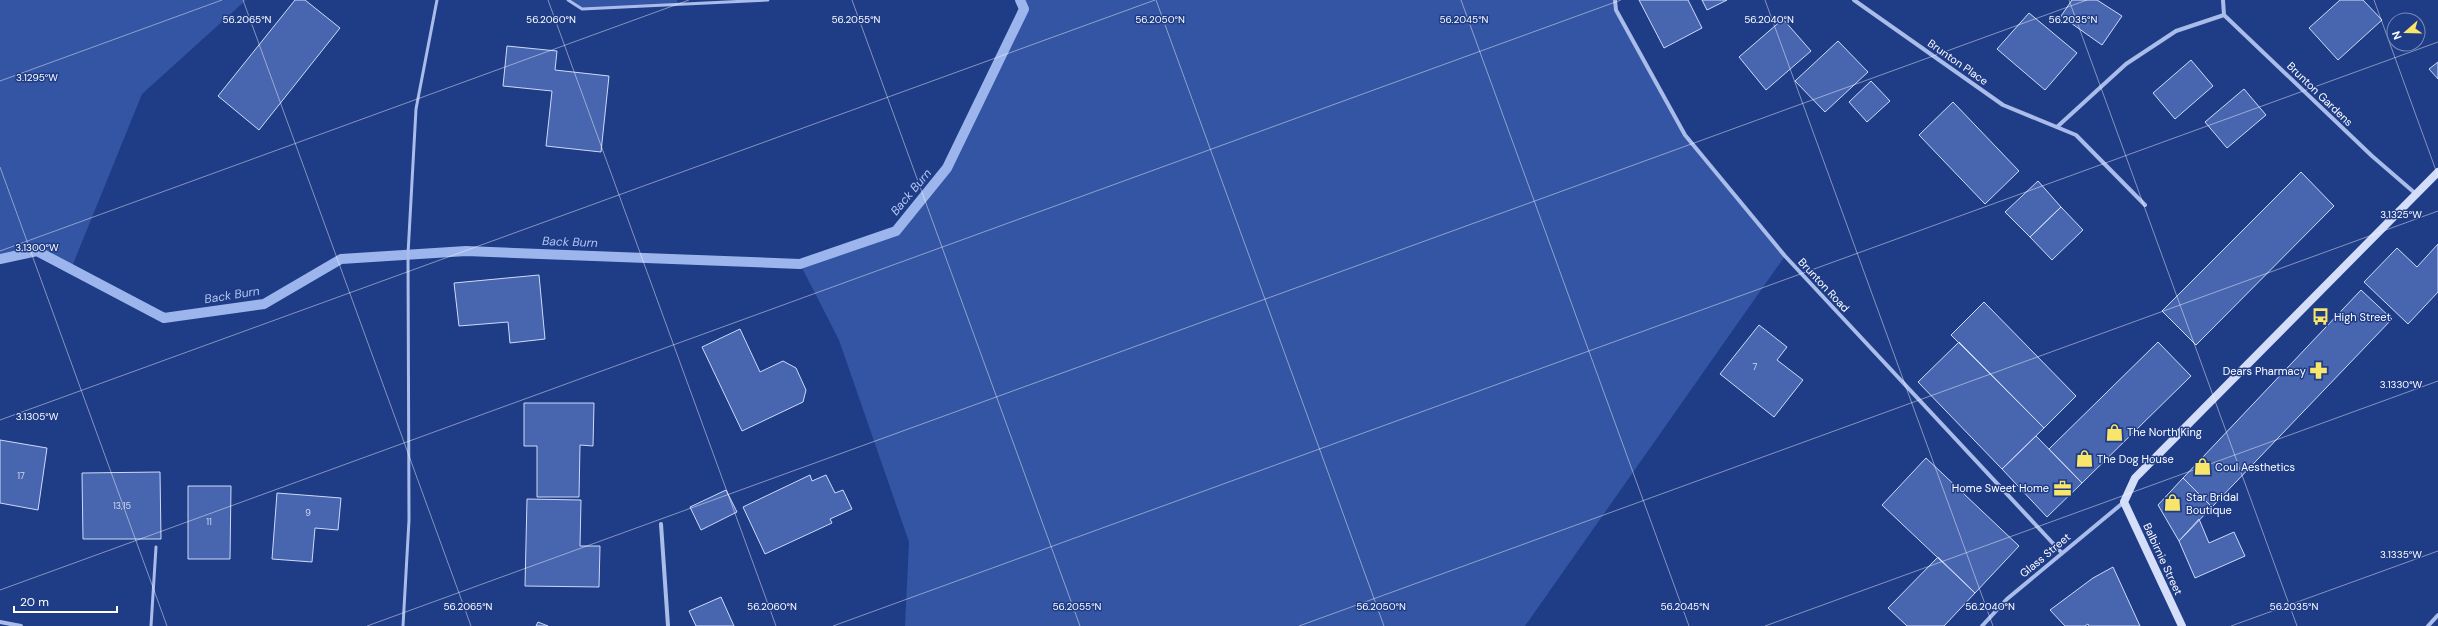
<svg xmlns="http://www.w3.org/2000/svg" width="2438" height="626" viewBox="0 0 2438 626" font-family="'DM Sans',sans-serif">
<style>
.green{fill:#3355a4}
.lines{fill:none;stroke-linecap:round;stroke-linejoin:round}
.stream{stroke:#9cb5ec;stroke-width:10}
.building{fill:#4866af;stroke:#cddaf8}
.service{stroke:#a9bcea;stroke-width:3}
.minor{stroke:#a9bcea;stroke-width:4}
.secondary{stroke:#d4def8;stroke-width:8}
.ticks{fill:none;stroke:#fff;stroke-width:1;stroke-opacity:0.45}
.labels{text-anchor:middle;stroke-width:3;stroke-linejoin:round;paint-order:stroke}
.number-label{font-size:9px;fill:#d1d9eb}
.street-label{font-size:11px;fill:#fff;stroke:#1f3c87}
.poi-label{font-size:11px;fill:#fff;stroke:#1f3c87;text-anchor:start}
.water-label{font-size:12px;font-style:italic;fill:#b4c7f2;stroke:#1f3c87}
.ticks-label{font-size:10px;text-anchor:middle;fill:#fff;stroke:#1f3c87;stroke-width:3;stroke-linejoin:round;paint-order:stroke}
</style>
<rect width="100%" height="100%" fill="#1f3c87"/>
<path class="green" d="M0,0H246L142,94L71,269L37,251L0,259Z
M568,0H677L678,5L582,9Z
M1020,0H1615L1617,10L1685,135L1785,256L1525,626H905L909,542L839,340L800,264L896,230L947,168L1024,9Z"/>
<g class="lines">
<path class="stream" d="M0,259L37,251L164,318L264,304L341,259L466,251L800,264L896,231L947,168L1024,9L1020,0"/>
</g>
<path class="building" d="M295,0H305L340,28L259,130L218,96Z
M1639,0H1688L1702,28L1664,48Z
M1702,0H1727L1707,10Z
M2072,0H2097L2122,16L2102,45L2061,16Z
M2340,0H2363L2382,20L2338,60L2309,28Z
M2029,13L2077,53L2045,90L1997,49Z
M1783,19L1811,51L1766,90L1739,57Z
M1838,41L1868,72L1825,112L1795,81Z
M507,46L557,51L555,70L609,76L601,152L546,146L552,91L503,86Z
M2191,60L2213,86L2175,119L2153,93Z
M2438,62V79L2429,69Z
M1871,81L1890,101L1867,122L1849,102Z
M2244,89L2266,115L2227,148L2205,122Z
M1953,102L2019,171L1985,204L1919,135Z
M2301,172L2334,206L2196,345L2162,311Z
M2038,181L2061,207L2030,237L2005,212Z
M2061,207L2083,230L2052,260L2030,237Z
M2438,244V292L2408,324L2364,282L2397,248L2417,267Z
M539,275L545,339L510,343L508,322L459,326L454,283Z
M2361,290L2392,319L2212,507L2183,478Z
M1984,302L2076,396L2044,428L1951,335Z
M1759,325L1787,347L1777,360L1803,380L1774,417L1720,374Z
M740,329L760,372L783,361L796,368L806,390L803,402L742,431L702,347Z
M1959,342L2044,428L2002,469L1918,382Z
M2158,342L2191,376L2082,483L2049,449Z
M524,403H594L593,446L580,445L579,497H537V446H524Z
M2036,436L2082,483L2047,517L2002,469Z
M0,440L47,448L38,510L0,503Z
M1926,458L2019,546L1975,593L1882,505Z
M160,472L161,539H83L82,473Z
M810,475L812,481L826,475L835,493L843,490L852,509L830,519L832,523L765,554L743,507Z
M2183,478L2212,507L2179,541L2158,505Z
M188,486H231L230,559H188Z
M726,490L737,512L701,530L690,507Z
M277,493L341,498L338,530L315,528L312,562L272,559Z
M527,499L581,500L580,546H600L599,587L525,586Z
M2199,519L2209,543L2234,532L2245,556L2195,578L2179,541Z
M1938,557L1975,593L1944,626H1907L1888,608Z
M2113,567L2140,626H2089L2088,624L2085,626H2065L2050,610L2093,578Z
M721,597L734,626H696L689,611Z
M538,622L548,626H536Z"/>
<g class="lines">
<path class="service" d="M568,0L582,9L768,0
M151,626L156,547
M403,626L409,520L408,254L416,109L437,0"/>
<path class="minor" d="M1615,0L1616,10L1685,135L1785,256L2061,552
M1854,0L2003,105L2076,135L2145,205
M2223,0L2224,15L2372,156L2416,194
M2057,127L2126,64L2176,31L2224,15
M661,524L668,626
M0,622L21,626
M1982,626L2007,599L2124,502
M2428,626L2438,615"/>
<path class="secondary" d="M2182,626L2124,502L2135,478L2438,172"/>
</g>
<path class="ticks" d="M243,0L471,626M548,0L776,626M852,0L1080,626M1156,0L1384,626M1461,0L1689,626M1765,0L1993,626M2069,0L2297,626M2374,0L2438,176M0,81L222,0M0,167L167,626M0,251L689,0M0,420L1155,0M0,590L1621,0M367,626L2087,0M833,626L2438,42M1299,626L2438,211M1765,626L2438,381M2231,626L2438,551"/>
<defs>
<symbol id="bus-bare" viewBox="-9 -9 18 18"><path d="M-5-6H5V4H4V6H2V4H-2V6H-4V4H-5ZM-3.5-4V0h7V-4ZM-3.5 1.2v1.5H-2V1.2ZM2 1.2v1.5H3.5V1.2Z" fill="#f8e569" stroke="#1f3c87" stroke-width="2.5" paint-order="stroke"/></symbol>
<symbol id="pharmacy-bare" viewBox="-9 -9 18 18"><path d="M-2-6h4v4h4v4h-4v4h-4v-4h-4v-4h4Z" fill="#f8e569" stroke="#1f3c87" stroke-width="2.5" paint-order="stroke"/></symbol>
<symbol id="shop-bare" viewBox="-9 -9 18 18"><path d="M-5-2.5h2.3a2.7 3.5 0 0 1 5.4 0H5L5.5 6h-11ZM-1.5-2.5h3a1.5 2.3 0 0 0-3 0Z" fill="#f8e569" stroke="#1f3c87" stroke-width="2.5" paint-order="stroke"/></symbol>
<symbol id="office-bare" viewBox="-9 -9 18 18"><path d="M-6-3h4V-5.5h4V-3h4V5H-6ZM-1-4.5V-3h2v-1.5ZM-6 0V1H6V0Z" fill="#f8e569" stroke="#1f3c87" stroke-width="2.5" paint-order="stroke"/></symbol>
</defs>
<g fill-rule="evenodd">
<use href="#bus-bare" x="2308" y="304" width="25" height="25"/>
<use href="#pharmacy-bare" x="2306" y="358" width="25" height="25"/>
<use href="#shop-bare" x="2102" y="420" width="25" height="25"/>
<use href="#shop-bare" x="2072" y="446" width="25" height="25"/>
<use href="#shop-bare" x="2190" y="454" width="25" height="25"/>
<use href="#office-bare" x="2050" y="476" width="25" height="25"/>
<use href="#shop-bare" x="2160" y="490" width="25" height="25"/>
</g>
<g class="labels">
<g class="number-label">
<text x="1755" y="370">7</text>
<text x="21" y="479">17</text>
<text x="122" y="509">13,15</text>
<text x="308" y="516">9</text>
<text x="209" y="525">11</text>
</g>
<g class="street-label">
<text transform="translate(1958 62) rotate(35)" y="4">Brunton Place</text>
<text transform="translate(2320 94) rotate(44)" y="4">Brunton Gardens</text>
<text transform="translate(1824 285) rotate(47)" y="4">Brunton Road</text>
<text transform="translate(2045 555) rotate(-40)" y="4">Glass Street</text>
<text transform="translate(2163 559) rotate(65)" y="4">Balbirnie Street</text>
</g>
<g class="poi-label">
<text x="2334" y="321">High Street</text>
<text x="2306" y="375" text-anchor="end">Dears Pharmacy</text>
<text x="2127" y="436">The North King</text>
<text x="2097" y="463">The Dog House</text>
<text x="2215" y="471">Coul Aesthetics</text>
<text x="2049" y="492" text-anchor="end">Home Sweet Home</text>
<text x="2186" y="501">Star Bridal<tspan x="2186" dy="13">Boutique</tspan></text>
</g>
<g class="water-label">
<text transform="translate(911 192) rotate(-50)" y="4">Back Burn</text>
<text transform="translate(570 242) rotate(2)" y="4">Back Burn</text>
<text transform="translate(232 295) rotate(-9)" y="4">Back Burn</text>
</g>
</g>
<g class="ticks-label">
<text x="247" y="23">56.2065°N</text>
<text x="551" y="23">56.2060°N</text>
<text x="856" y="23">56.2055°N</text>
<text x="1160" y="23">56.2050°N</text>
<text x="1464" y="23">56.2045°N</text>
<text x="1769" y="23">56.2040°N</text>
<text x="2073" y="23">56.2035°N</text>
<text x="37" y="81">3.1295°W</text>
<text x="2401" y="218">3.1325°W</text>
<text x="37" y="251">3.1300°W</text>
<text x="2401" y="388">3.1330°W</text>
<text x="37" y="420">3.1305°W</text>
<text x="2401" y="558">3.1335°W</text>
<text x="468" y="610">56.2065°N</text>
<text x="772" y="610">56.2060°N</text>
<text x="1077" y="610">56.2055°N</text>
<text x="1381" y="610">56.2050°N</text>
<text x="1685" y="610">56.2045°N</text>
<text x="1990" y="610">56.2040°N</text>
<text x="2294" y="610">56.2035°N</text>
</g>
<g transform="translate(2406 32) rotate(250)"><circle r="19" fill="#1f3c87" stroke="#798ab7"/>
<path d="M0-3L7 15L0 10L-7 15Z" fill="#f8e569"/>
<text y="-6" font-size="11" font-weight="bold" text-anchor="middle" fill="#ffffff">N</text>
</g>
<path d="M14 606v6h103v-6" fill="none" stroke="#ffffff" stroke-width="2"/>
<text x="20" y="606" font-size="12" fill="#ffffff" stroke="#1f3c87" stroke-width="3" paint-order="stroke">20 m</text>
</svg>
